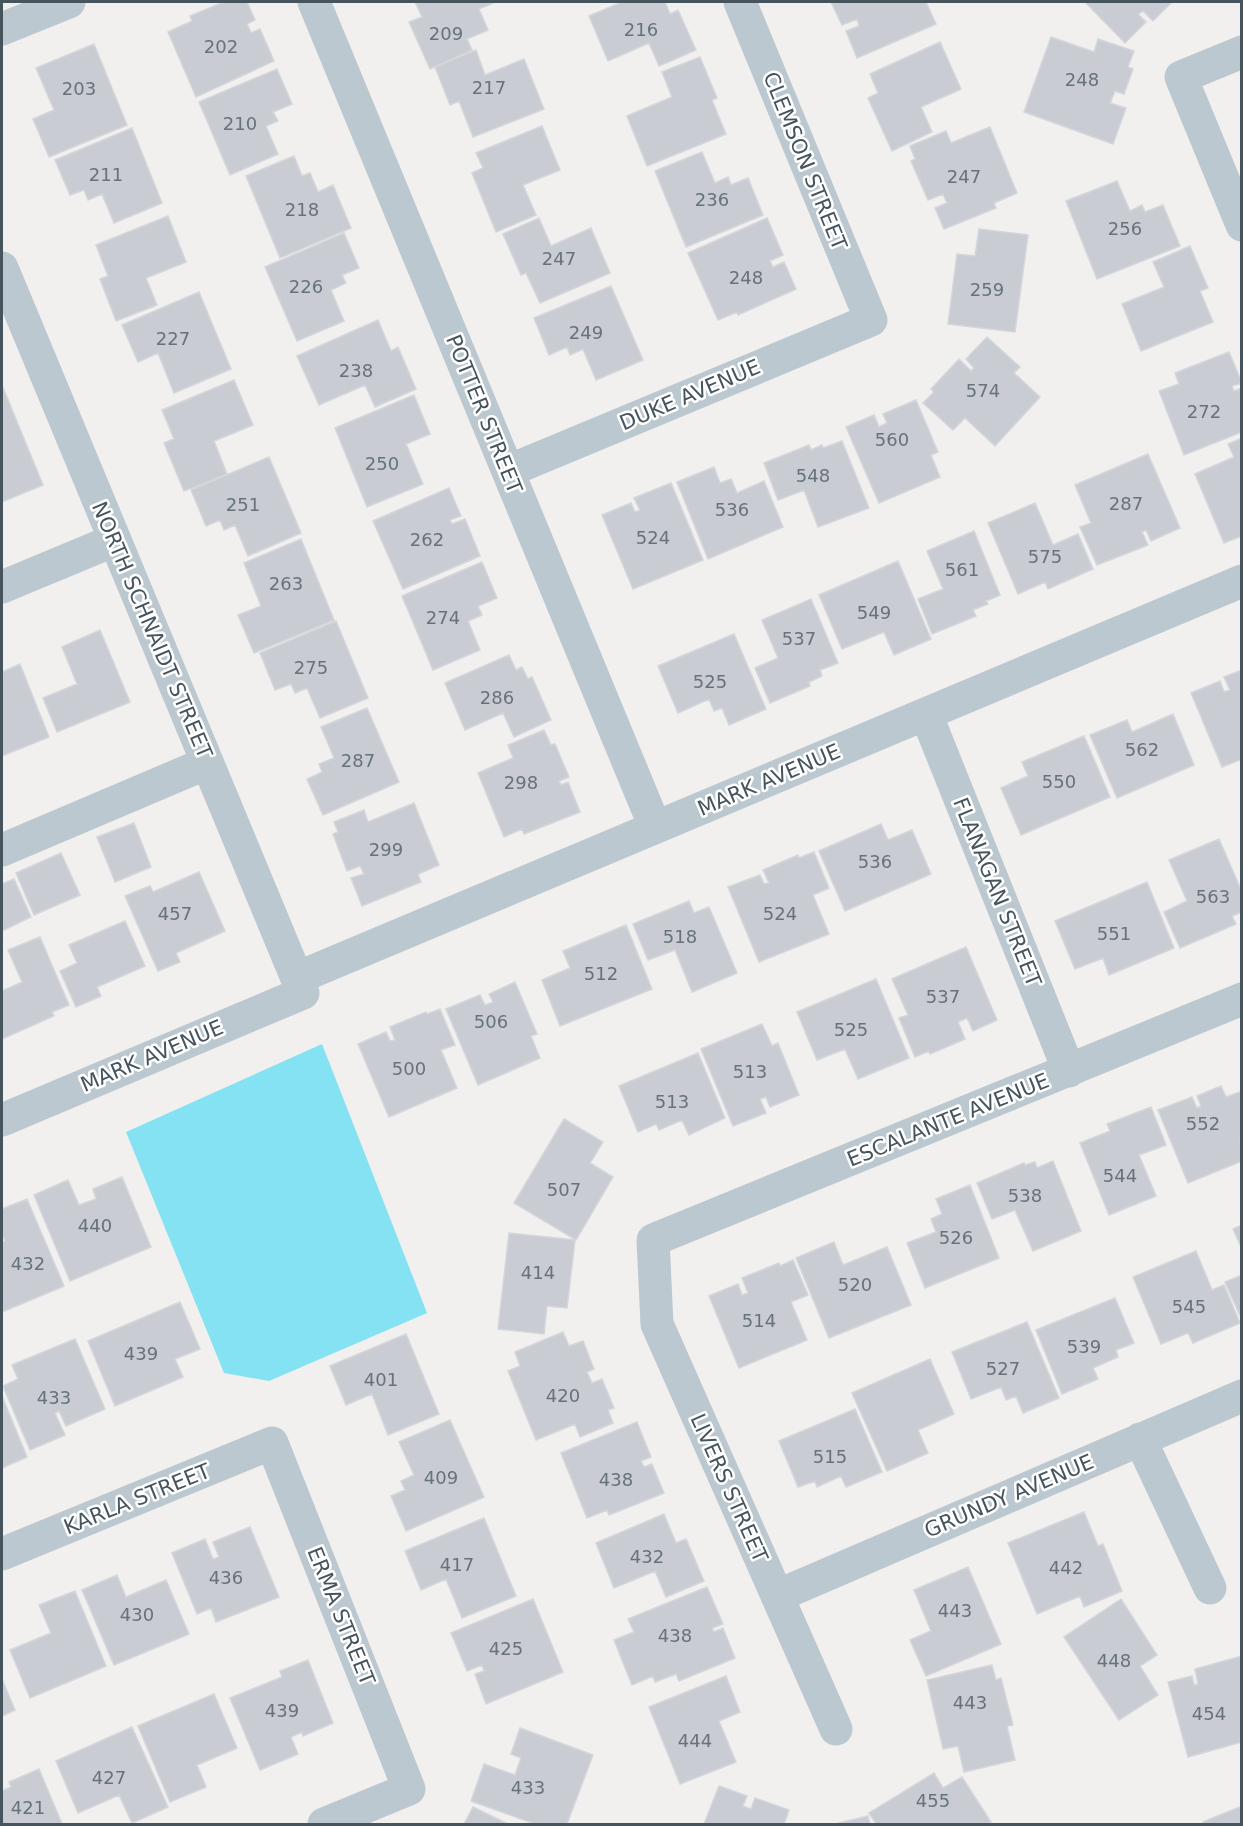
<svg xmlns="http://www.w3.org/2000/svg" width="1243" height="1826" viewBox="0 0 1243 1826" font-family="'DejaVu Sans',sans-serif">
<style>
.water{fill:#84e2f3}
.building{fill:#c9ccd2;stroke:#d3d6db;stroke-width:1.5}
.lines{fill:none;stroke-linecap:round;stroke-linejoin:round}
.minor{stroke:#bcc8cf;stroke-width:33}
.labels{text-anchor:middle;stroke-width:5;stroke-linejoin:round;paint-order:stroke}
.number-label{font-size:18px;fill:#67727b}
.street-label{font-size:21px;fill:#46545e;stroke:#fff}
</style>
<rect width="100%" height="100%" fill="#f2efef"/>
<path class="water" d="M322,1044L427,1313L269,1381L224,1373L126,1132Z"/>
<path class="building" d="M224,2H247L255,20L247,24L251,33L260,29L274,61L196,97L168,32L192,21L190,16Z
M415,2H492L493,3L479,9L488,30L467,39L472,50L430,69L409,22L422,17Z
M622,2H665L670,14L678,10L696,50L659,66L649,43L608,61L589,16Z
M831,2H926L936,24L857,58L846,31L859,26L857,19L842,25Z
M1085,2H1172L1153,21L1143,11L1138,14L1146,22L1125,43Z
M1051,37L1094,52L1098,39L1134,51L1128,67L1133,69L1124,94L1115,91L1110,103L1126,108L1113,144L1024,112Z
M940,42L961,89L921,107L932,132L892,151L868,98L878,93L870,74Z
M94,44L127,125L49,157L33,119L54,110L36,68Z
M476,50L485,75L524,59L544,109L473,137L459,101L450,105L435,67Z
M700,57L717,98L712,100L726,134L647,166L627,116L672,97L662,72Z
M277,69L292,104L273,112L278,121L266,126L278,154L230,175L199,102Z
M542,126L560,170L523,185L536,215L496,232L472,173L483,168L476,153Z
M990,127L1017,193L994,203L996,208L944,229L935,208L947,203L943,194L928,200L911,161L915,159L910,146L946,131L951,143Z
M132,128L162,203L114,223L102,194L88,200L84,190L70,195L55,160Z
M702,152L715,183L728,177L731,185L748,178L763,215L686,247L655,171Z
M294,156L302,176L310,173L318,192L333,185L351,228L280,258L246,176Z
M1117,181L1130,211L1142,205L1145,212L1163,205L1180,246L1097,279L1066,201Z
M168,216L186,262L146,278L157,305L116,321L100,279L108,276L96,245Z
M539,218L551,246L591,228L610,273L540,303L526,273L521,275L503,234Z
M767,218L783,255L770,261L773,267L784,262L796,289L738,315L737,312L718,320L688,253Z
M979,229L1028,235L1015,332L948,324L957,254L975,256Z
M344,233L359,268L342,275L346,283L331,290L344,321L297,341L265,267Z
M1190,246L1208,288L1200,291L1213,322L1141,351L1122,304L1164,287L1153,262Z
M611,286L643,360L596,380L583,349L570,355L567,347L549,355L534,318Z
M199,292L231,369L174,393L158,353L138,362L122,325Z
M378,320L391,351L398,347L416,389L375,407L365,385L319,405L297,356Z
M987,337L1020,367L1014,373L1040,397L995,446L965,418L953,430L923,403L934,392L931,389L959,359L971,371L974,368L966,359Z
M1229,352L1242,383L1232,386L1234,391L1242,388V432L1184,455L1159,391L1179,384L1175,373Z
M234,380L253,425L214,441L227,474L184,491L164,443L174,439L162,410Z
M2,385L43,485L2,502Z
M414,395L430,434L406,444L423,484L367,507L335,428Z
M916,400L938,452L931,455L940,477L879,503L846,427L874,415L879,427L887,423L883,414Z
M1242,438V536L1224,543L1195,474L1234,457L1228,444Z
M842,441L869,508L818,527L804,490L778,500L764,463L809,445L811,450L822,445L823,448Z
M1148,454L1180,528L1151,541L1146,530L1142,532L1148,545L1097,565L1080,527L1091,523L1075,485Z
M269,457L301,533L248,556L235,525L224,530L220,520L206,526L191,490Z
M714,467L720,483L731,479L737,493L764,481L783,527L708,559L677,482Z
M671,483L703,560L633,589L602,515L631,503L635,512L640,510L634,498Z
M449,488L461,516L450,520L452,524L465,519L480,556L403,589L373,521Z
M1035,503L1053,545L1078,534L1093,569L1048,589L1045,582L1018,594L988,523Z
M974,531L1000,595L986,601L988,604L973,610L976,616L932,634L918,599L943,589L927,551Z
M301,539L334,620L254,653L238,615L261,606L244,563Z
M898,561L931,639L894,655L884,632L842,649L819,595Z
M482,562L497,598L478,606L482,615L468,621L480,650L433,670L402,596Z
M811,599L838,663L820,670L822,676L809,682L810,686L770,703L755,668L778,658L762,620Z
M336,621L368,698L320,718L307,688L295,693L291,684L275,690L260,653Z
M100,630L130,702L57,732L43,698L77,684L62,647Z
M734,634L766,709L729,725L722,708L714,711L709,699L678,713L658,666Z
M509,655L516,670L522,667L528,679L532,677L551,720L514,737L503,713L465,730L445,683Z
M20,664L49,737L2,756V672Z
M1242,670V759L1222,767L1191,693L1220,681L1224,692L1230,690L1224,677Z
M367,708L399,782L323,815L307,779L322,772L319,764L334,758L321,727Z
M1173,714L1194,765L1117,798L1090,735L1127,720L1132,732Z
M544,730L551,745L555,744L569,777L559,781L561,785L568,782L580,812L524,834L522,829L504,837L478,773L513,758L508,745Z
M1084,736L1110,797L1021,835L1001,788L1028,776L1022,762Z
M414,803L439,865L418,874L421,882L362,906L351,878L364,874L360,866L347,871L333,834L338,832L334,822L364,810L368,822Z
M134,823L151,867L115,882L97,837Z
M881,824L888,840L912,830L931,874L845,911L819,851Z
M1219,839L1242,892V912L1232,916L1236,924L1180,948L1164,912L1187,901L1169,860Z
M814,852L829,888L813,895L829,934L759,962L728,887L760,875L764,884L769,883L763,870L798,855L799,858Z
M61,853L80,895L34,915L16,873Z
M199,872L225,931L176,953L180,962L158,971L125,896L150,886L153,892Z
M14,879L31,917L2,931V884Z
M1147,882L1174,948L1109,975L1103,958L1075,969L1055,921Z
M689,901L694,913L709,907L737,973L692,992L675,950L648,960L633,924Z
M125,921L145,966L97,987L101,996L76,1007L60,971L77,963L69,945Z
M626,925L652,989L560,1026L542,980L570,968L563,951Z
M40,937L69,1005L52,1012L54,1016L2,1039V991L22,982L8,950Z
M966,947L997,1020L973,1031L967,1018L958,1022L965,1039L930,1054L929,1051L915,1057L899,1018L908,1015L892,979Z
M876,979L909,1058L858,1079L845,1049L817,1060L797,1012Z
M515,982L537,1034L531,1036L540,1058L478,1085L446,1009L480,995L485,1005L493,1002L489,994Z
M440,1009L455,1045L441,1050L457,1088L389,1117L358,1044L386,1032L390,1041L395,1040L390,1027L426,1012L427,1014Z
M762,1024L772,1046L778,1043L799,1095L770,1107L766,1097L760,1099L766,1113L733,1126L701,1049Z
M698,1053L725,1118L689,1135L682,1120L659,1130L656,1124L638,1132L619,1086Z
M1221,1086L1226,1097L1242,1091V1137L1240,1138L1242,1161L1188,1183L1158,1110L1192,1097L1197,1108L1201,1106L1197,1096Z
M1151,1107L1166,1145L1139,1155L1156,1196L1109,1215L1080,1143L1110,1131L1107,1124Z
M564,1119L603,1142L590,1163L613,1177L576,1240L514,1203Z
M1053,1161L1081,1231L1033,1251L1015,1210L992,1219L977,1183L1024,1163L1025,1165L1035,1162L1037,1168Z
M122,1177L151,1247L70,1281L34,1195L68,1180L79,1205L96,1199L93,1189Z
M970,1185L999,1258L925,1288L907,1243L936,1232L931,1219L942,1214L936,1199Z
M27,1199L64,1286L2,1312V1242L5,1241L2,1233V1209Z
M1242,1225V1249L1233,1229Z
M509,1233L575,1240L567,1308L547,1306L544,1334L498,1329Z
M834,1242L843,1265L887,1247L911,1305L829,1338L796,1258Z
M1196,1251L1212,1290L1224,1285L1240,1323L1193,1343L1188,1333L1161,1344L1133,1277Z
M793,1260L808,1295L791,1302L807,1340L739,1368L709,1296L738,1284L742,1295L748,1293L742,1278L779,1263L780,1266Z
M1242,1275V1320L1225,1282Z
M1115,1298L1134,1343L1116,1350L1118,1357L1093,1368L1098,1379L1062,1394L1036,1330Z
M180,1302L200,1349L175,1359L183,1377L115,1406L88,1341Z
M1027,1322L1059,1398L1023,1413L1016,1396L1006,1400L1001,1387L971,1399L952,1352Z
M563,1332L569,1346L583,1341L594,1369L587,1372L592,1383L602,1379L614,1408L608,1410L613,1423L580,1437L575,1424L536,1440L508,1371L520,1366L515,1352Z
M406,1334L439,1414L388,1435L372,1394L346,1405L330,1366Z
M75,1339L105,1409L66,1426L59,1411L55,1413L65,1435L30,1450L3,1386L18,1379L12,1365Z
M930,1359L954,1414L918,1430L928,1453L887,1471L852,1393Z
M2,1396L27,1457L2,1468Z
M855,1409L882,1472L846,1487L841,1476L817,1487L815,1481L798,1487L779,1441Z
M450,1420L484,1497L406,1531L391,1496L405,1490L401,1481L414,1475L399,1442Z
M637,1422L651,1457L641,1461L644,1467L652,1464L664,1493L609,1515L607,1510L587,1518L561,1453Z
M1084,1512L1098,1546L1103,1544L1122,1591L1084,1607L1080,1596L1037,1614L1008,1543Z
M664,1514L676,1543L686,1539L704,1581L666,1597L655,1571L614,1588L596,1543Z
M484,1518L516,1596L462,1618L446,1579L421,1590L405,1551Z
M250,1527L279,1597L216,1622L211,1608L197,1614L172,1553L205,1539L213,1559L219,1557L213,1542Z
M968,1567L1001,1644L926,1676L910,1640L931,1631L914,1590Z
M117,1575L126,1597L166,1580L189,1634L114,1665L82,1590Z
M707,1587L723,1624L712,1628L714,1632L723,1628L735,1658L679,1681L676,1674L655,1682L653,1676L632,1685L614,1640L634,1632L628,1619Z
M75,1591L106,1666L30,1698L10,1650L51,1633L39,1605Z
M533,1599L563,1672L486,1704L475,1674L484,1671L482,1665L467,1671L451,1633Z
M1121,1599L1157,1655L1140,1666L1158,1695L1119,1720L1064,1637Z
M1242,1656V1742L1188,1757L1168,1682L1192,1676L1194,1685L1198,1684L1195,1669Z
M308,1660L333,1723L303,1736L302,1732L291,1737L298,1754L260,1770L230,1698L282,1677L280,1671Z
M992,1665L996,1680L1001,1678L1013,1725L1007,1726L1015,1760L964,1772L958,1746L943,1749L927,1680Z
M726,1676L740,1712L719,1721L736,1762L680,1784L649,1707Z
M2,1679L15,1710L2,1716Z
M214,1694L237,1748L197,1765L206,1787L170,1802L138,1726Z
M132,1727L168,1807L132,1823L119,1795L78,1813L56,1761Z
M520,1728L593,1755L567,1824H535L471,1801L484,1764L515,1775L521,1758L511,1754Z
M39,1769L62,1824H2V1791L11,1787L9,1782Z
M934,1773L943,1788L962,1777L991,1822L986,1824H876L869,1813Z
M719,1786L747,1796L743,1806L751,1809L755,1798L789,1810L784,1824H704Z
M1242,1806V1824H1204L1203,1822Z
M473,1807L508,1824H464Z
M868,1816L870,1824H835Z"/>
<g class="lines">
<path class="minor" d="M314,2L655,827
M2,29L69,2
M1242,52L1181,77L1242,225
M2,268L303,993L2,1120
M508,471L871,320L740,2
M2,587L115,540
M926,714L1069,1071
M2,850L207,763
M297,978L1242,581
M1140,1439L1210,1588
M2,1554L272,1443L409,1789L324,1824
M777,1596L1242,1396
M836,1729L657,1324L653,1240L1242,999"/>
</g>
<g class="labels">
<g class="number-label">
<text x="641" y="36">216</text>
<text x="446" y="40">209</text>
<text x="221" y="53">202</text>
<text x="1082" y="86">248</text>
<text x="489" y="94">217</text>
<text x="79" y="95">203</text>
<text x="240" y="130">210</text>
<text x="106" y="181">211</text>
<text x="964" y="183">247</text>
<text x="712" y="206">236</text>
<text x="302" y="216">218</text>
<text x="1125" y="235">256</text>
<text x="559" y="265">247</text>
<text x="746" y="284">248</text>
<text x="306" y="293">226</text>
<text x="987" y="296">259</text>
<text x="586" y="339">249</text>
<text x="173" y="345">227</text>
<text x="356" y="377">238</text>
<text x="983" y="397">574</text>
<text x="1204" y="418">272</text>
<text x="892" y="446">560</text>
<text x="382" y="470">250</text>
<text x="813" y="482">548</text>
<text x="1126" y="510">287</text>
<text x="243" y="511">251</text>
<text x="732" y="516">536</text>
<text x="653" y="544">524</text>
<text x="427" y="546">262</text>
<text x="1045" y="563">575</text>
<text x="962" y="576">561</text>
<text x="286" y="590">263</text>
<text x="874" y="619">549</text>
<text x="443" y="624">274</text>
<text x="799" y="645">537</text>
<text x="311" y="674">275</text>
<text x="710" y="688">525</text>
<text x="497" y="704">286</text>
<text x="1142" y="756">562</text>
<text x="358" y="767">287</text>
<text x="1059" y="788">550</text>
<text x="521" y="789">298</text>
<text x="386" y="856">299</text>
<text x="875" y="868">536</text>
<text x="1213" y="903">563</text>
<text x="175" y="920">457</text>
<text x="780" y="920">524</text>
<text x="1114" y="940">551</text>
<text x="680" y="943">518</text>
<text x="601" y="980">512</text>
<text x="943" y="1003">537</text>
<text x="491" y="1028">506</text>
<text x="851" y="1036">525</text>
<text x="409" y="1075">500</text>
<text x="750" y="1078">513</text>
<text x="672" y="1108">513</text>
<text x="1203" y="1130">552</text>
<text x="1120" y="1182">544</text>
<text x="564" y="1196">507</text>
<text x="1025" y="1202">538</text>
<text x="95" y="1232">440</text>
<text x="956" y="1244">526</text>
<text x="28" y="1270">432</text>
<text x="538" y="1279">414</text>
<text x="855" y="1291">520</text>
<text x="1189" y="1313">545</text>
<text x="759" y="1327">514</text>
<text x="1084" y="1353">539</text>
<text x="141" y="1360">439</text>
<text x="1003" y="1375">527</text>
<text x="381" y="1386">401</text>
<text x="563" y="1402">420</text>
<text x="54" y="1404">433</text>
<text x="830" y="1463">515</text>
<text x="441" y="1484">409</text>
<text x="616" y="1486">438</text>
<text x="647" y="1563">432</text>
<text x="457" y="1571">417</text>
<text x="1066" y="1574">442</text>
<text x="226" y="1584">436</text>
<text x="955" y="1617">443</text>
<text x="137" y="1621">430</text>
<text x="675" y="1642">438</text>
<text x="506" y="1655">425</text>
<text x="1114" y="1667">448</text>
<text x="970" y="1709">443</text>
<text x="282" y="1717">439</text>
<text x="1209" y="1720">454</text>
<text x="695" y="1747">444</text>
<text x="109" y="1784">427</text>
<text x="528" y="1794">433</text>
<text x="933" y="1807">455</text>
<text x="28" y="1814">421</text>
</g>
<g class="street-label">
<text transform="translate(805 161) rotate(68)" y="7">CLEMSON STREET</text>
<text transform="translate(690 395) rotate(-23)" y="7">DUKE AVENUE</text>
<text transform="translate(484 414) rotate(68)" y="7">POTTER STREET</text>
<text transform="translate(152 630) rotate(67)" y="7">NORTH SCHNAIDT STREET</text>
<text transform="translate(769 780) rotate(-23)" y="7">MARK AVENUE</text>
<text transform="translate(997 892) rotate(68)" y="7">FLANAGAN STREET</text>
<text transform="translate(152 1056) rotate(-23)" y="7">MARK AVENUE</text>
<text transform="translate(948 1120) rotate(-22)" y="7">ESCALANTE AVENUE</text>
<text transform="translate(729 1488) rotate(66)" y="7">LIVERS STREET</text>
<text transform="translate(1009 1496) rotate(-23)" y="7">GRUNDY AVENUE</text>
<text transform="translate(137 1499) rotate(-22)" y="7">KARLA STREET</text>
<text transform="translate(341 1616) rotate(68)" y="7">ERMA STREET</text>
</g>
</g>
<rect width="1243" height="1826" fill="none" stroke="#46545e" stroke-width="6"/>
</svg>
